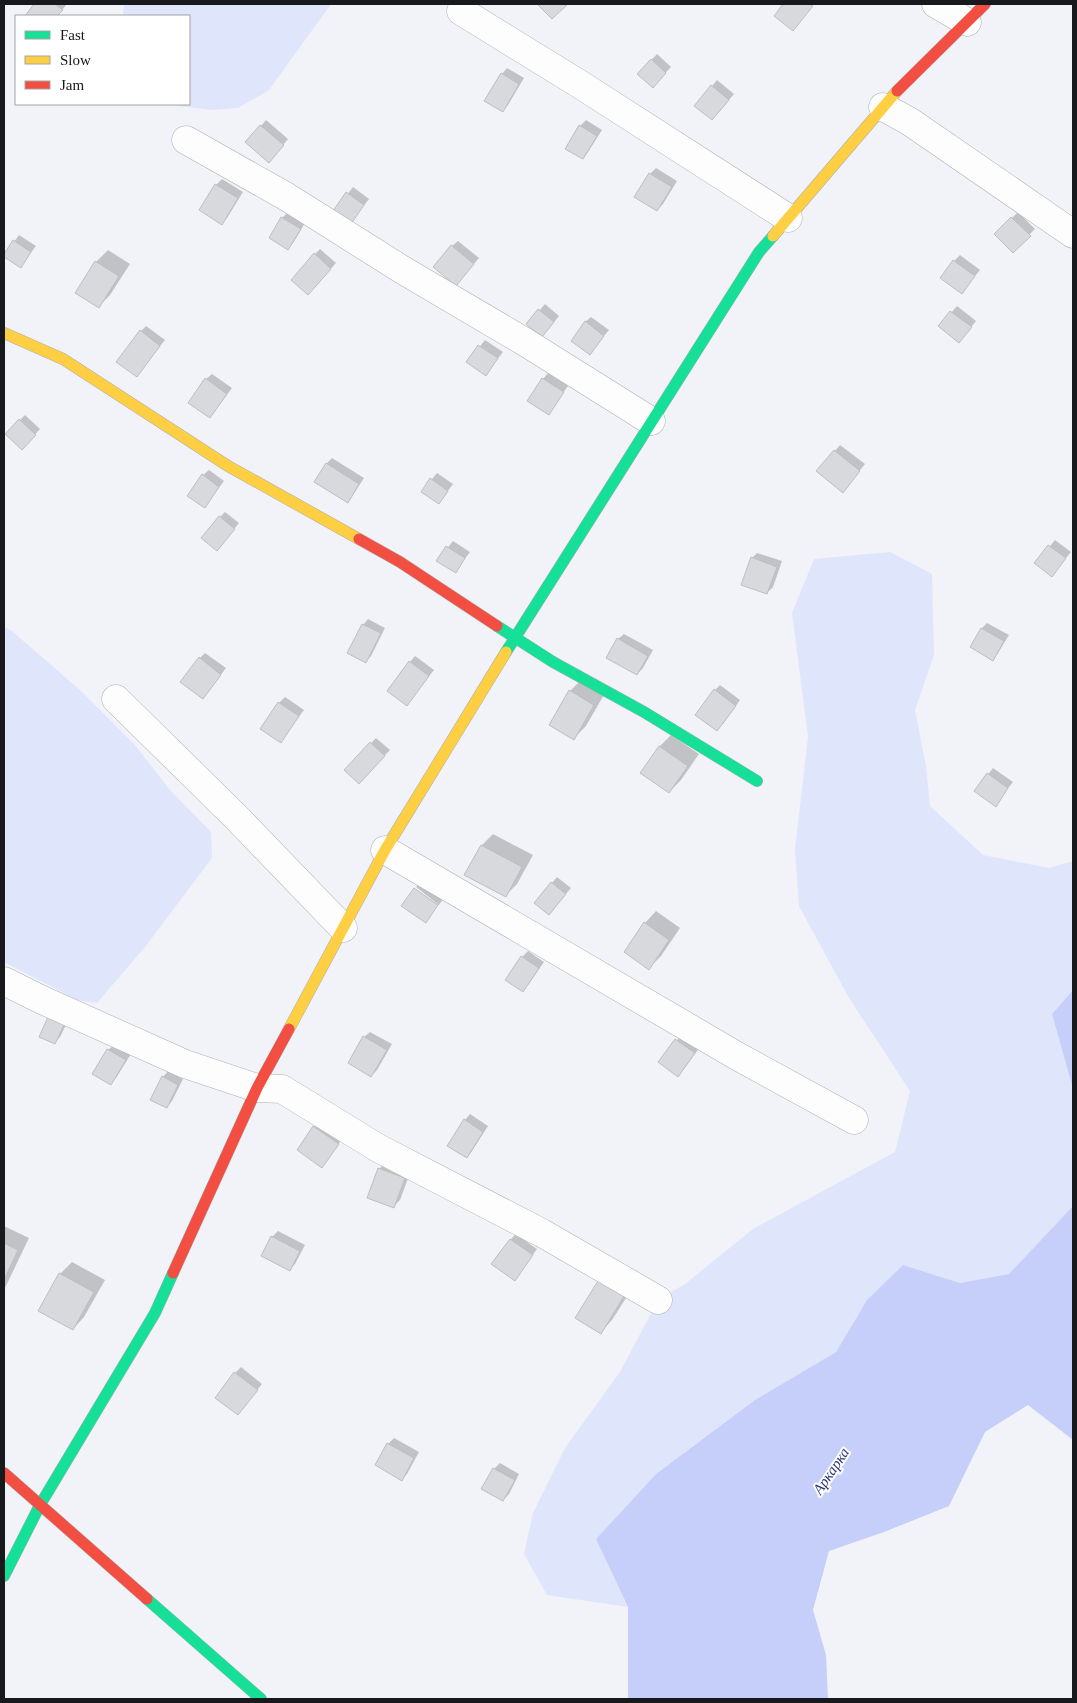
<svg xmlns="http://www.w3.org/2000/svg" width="1077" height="1703" viewBox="0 0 1077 1703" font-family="'Times New Roman',serif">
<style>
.green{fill:#dfe5fb}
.water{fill:#c5cff9}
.shadow{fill:#0003}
.building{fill:#d8d9dd;stroke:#bebec2}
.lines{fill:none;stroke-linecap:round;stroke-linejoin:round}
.street-casing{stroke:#aeafb3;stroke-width:29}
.fast-casing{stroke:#aeafb3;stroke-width:12}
.slow-casing{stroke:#aeafb3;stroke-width:12}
.jam-casing{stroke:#aeafb3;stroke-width:12}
.street{stroke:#fdfdfe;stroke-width:28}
.fast{stroke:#16e098;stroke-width:11}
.slow{stroke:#ffcf43;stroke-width:11}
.jam{stroke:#f24e42;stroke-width:11}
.labels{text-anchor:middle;stroke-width:4;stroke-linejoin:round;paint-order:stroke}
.water-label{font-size:15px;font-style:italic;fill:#2e367a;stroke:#fff}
</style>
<rect width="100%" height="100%" fill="#f2f3f8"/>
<path class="green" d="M124,4H331L269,90L238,108L212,110L161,104H189V16H123Z
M890,552L932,574L934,655L915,710L926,766L930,806L983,855L1049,868L1073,861V990L1052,1014L1073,1089V1206L1009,1274L960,1283L903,1265L867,1300L836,1352L755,1400L656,1474L596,1539L628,1607L547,1595L524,1554L533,1513L565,1448L620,1372L658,1300L685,1284L753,1229L895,1152L910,1091L849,998L799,906L795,849L808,737L792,613L814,559Z
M4,626L12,631L81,691L134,744L170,790L211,832L212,858L145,947L97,1003L77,1000L4,962Z"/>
<path class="water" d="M1073,990V1089L1052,1014Z
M1073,1206V1440L1028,1405L985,1432L949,1506L884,1532L829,1551L813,1610L826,1655L828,1699H628V1607L596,1539L656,1474L755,1400L836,1352L867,1300L903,1265L960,1283L1009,1274Z"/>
<path class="shadow" d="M36,4H67L57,16H27L26,15Z
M657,54L671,67L653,86L639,73Z
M507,68L524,78L508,105L503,110L502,74Z
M717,80L734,94L718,113L712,86Z
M266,120L288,139L274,156L261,126Z
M586,120L602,130L588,152L583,158L580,126Z
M656,168L677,181L663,204L657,210L636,196L650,174Z
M222,179L243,192L227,218L222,223L216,185Z
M353,187L369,199L351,222L335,210Z
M288,212L305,223L293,243L288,248L282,218Z
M1018,212L1035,229L1013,251L996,234Z
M19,235L36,246L20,267L4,256Z
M458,241L479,258L461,279L452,246Z
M320,249L336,263L314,288L315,254Z
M108,250L130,264L110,295L99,306L77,292L96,262Z
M960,255L980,270L962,292L954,261Z
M545,304L559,316L548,330L528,324Z
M957,306L976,321L959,342L940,326Z
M591,317L609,330L590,353L585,322Z
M146,326L165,340L137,375L141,331Z
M485,340L503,352L486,374L468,362Z
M548,373L568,386L549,413L543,379Z
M212,374L232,388L210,417L206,379Z
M25,415L40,429L22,449L6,434Z
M840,445L865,464L848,485L818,471Z
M332,458L364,478L353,495L347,501L316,481L327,463Z
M209,470L224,481L205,506L203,475Z
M437,473L453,484L439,503L422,491Z
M225,512L239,523L222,544L220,517Z
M1055,540L1071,552L1052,575L1036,563Z
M453,541L470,552L455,572L438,560Z
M757,553L782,561L773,587L767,593L752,558Z
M368,619L385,628L371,656L366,661L363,625Z
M987,623L1009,635L998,653L992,659L982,628Z
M624,634L653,650L643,668L637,674L618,639Z
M205,653L226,668L208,692L200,658Z
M415,656L434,670L407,704L410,662Z
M582,679L605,693L586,726L574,738L570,691Z
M720,685L740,700L723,724L715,690Z
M285,697L304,710L281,741L279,703Z
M671,735L699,754L681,780L669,792L642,773L660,746Z
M376,738L390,750L359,782L346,770Z
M993,768L1013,782L995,805L975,791Z
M493,834L533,855L517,884L505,896L466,875L482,845Z
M557,877L571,888L549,914L552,883Z
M421,883L443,899L439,905L416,887Z
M656,911L680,928L661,956L649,968L645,923Z
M528,951L544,962L528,985L523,990L507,980L522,957Z
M49,1018L69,1019L60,1037L55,1042Z
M370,1032L392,1044L377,1070L371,1076L364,1037Z
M682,1034L700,1047L683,1070L660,1062Z
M114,1045L131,1054L116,1078L111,1083L108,1050Z
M168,1071L183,1079L172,1101L167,1107L163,1077Z
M470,1114L488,1126L472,1151L467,1157L465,1120Z
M319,1121L343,1138L322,1167L314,1127Z
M385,1163L410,1173L400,1200L394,1206L379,1169Z
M4,1226L29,1238L4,1290Z
M278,1231L305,1245L295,1264L290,1269L272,1237Z
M516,1234L537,1249L520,1273L511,1239Z
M72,1262L105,1280L84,1317L73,1329L40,1311L60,1274Z
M635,1284L612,1320L601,1332L577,1318Z
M241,1367L262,1384L238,1414L235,1373Z
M394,1438L419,1452L407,1474L402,1479L376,1465L388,1444Z
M500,1463L519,1474L509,1494L503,1500L494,1469Z"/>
<path class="building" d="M34,4H55L63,10L57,16H25Z
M540,4H568L552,19L538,5Z
M783,4H809L813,6L793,31L774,16Z
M651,59L666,73L653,88L637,74Z
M501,73L519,84L503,112L484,101Z
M711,85L729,100L712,120L694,106Z
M260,125L284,145L269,163L245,142Z
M579,125L597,136L583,159L565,149Z
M649,173L672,187L657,211L634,197Z
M215,184L238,198L222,225L199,210Z
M346,192L364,205L351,224L333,211Z
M281,217L301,229L288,250L269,238Z
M1011,217L1031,236L1013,253L994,234Z
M13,240L31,252L21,268L4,257V254Z
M451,245L474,264L456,286L433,267Z
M314,253L331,269L308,295L291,280Z
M953,260L975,276L962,294L940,278Z
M95,261L119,276L99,308L75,293Z
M538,309L554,322L542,337L526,324Z
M950,311L972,327L959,343L938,326Z
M585,321L604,336L590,355L571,341Z
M140,330L160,346L137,377L116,362Z
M478,345L498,358L486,376L466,362Z
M205,378L227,394L210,418L188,403Z
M542,378L564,392L549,415L527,401Z
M19,419L36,435L22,450L5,434Z
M834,450L860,471L843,493L816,471Z
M326,463L359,484L348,503L314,482Z
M202,474L219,487L205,508L187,496Z
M430,478L448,491L439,504L421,492Z
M219,516L235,529L217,551L201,538Z
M1048,545L1066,558L1052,577L1034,563Z
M446,546L465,558L456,573L436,561Z
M751,557L777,567L767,594L741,585Z
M362,624L381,633L366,663L347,653Z
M981,628L1004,641L993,661L970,647Z
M617,638L648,656L637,675L606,658Z
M199,657L221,675L203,699L180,682Z
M409,661L429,676L407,706L387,691Z
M714,689L736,706L717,731L695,715Z
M569,690L594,705L574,740L549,725Z
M278,702L299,716L281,743L260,729Z
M370,742L385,756L359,784L344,770Z
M659,746L688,766L669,793L640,773Z
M987,773L1008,788L996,807L974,791Z
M481,845L522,867L506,897L464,875Z
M551,882L566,894L549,915L534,903Z
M414,888L438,905L426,923L401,906Z
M644,922L669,940L649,970L624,952Z
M521,956L539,968L523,992L505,980Z
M48,1017L64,1025L55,1044L39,1037Z
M363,1036L387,1050L371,1077L348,1063Z
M675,1039L695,1053L678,1077L658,1062Z
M107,1049L126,1060L111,1085L92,1074Z
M162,1076L178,1085L167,1108L150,1100Z
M464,1119L483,1132L467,1158L447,1146Z
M313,1126L339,1144L322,1168L297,1150Z
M378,1168L405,1178L394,1208L367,1198Z
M271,1236L300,1251L290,1271L261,1256Z
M510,1239L533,1255L515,1281L491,1264Z
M4,1243L18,1250L4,1280Z
M59,1273L94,1292L73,1330L38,1311Z
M598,1281L624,1296L601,1334L575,1318Z
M234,1372L258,1390L238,1415L215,1398Z
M387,1443L414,1458L402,1481L375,1465Z
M493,1468L515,1480L503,1501L481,1489Z"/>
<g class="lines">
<defs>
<path id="street" d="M936,4L967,22
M461,11L581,85L788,218
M883,107L909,121L1073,234
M186,140L287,197L401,269L525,342L651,421
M116,699L236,817L343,928
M385,850L737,1056L854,1120
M4,981L40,999L185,1064L257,1088L282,1089L378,1148L542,1233L658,1300"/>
<path id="fast" d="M497,626L553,662L644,712L757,781
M506,652L759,252L773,236
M4,1576L40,1505L155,1313L173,1273
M147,1599L261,1699"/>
<path id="slow" d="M773,236L897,91
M4,333L63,359L228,466L359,539
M289,1029L385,850L506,652"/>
<path id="jam" d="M897,91L985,4
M359,539L400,562L497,626
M173,1273L257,1088L289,1029
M4,1473L147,1599"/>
</defs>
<use href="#street" class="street-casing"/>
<use href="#fast" class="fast-casing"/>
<use href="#slow" class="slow-casing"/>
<use href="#jam" class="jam-casing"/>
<use href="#street" class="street"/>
<use href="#fast" class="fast"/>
<use href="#slow" class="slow"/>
<use href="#jam" class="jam"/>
</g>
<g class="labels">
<g class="water-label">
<text transform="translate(831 1471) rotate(-56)" y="5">Аркарка</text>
</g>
</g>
<rect width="1077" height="1703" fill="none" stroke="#18191c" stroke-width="10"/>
<rect x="15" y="15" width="175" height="90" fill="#ffffff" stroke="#a3a3a4"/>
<rect x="25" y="31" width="25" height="8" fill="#16e098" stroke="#a3a3a4"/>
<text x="60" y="40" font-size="15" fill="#18191c">Fast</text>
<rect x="25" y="56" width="25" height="8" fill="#ffcf43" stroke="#a3a3a4"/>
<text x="60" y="65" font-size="15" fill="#18191c">Slow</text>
<rect x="25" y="81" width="25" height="8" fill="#f24e42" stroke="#a3a3a4"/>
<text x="60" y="90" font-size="15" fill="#18191c">Jam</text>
</svg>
